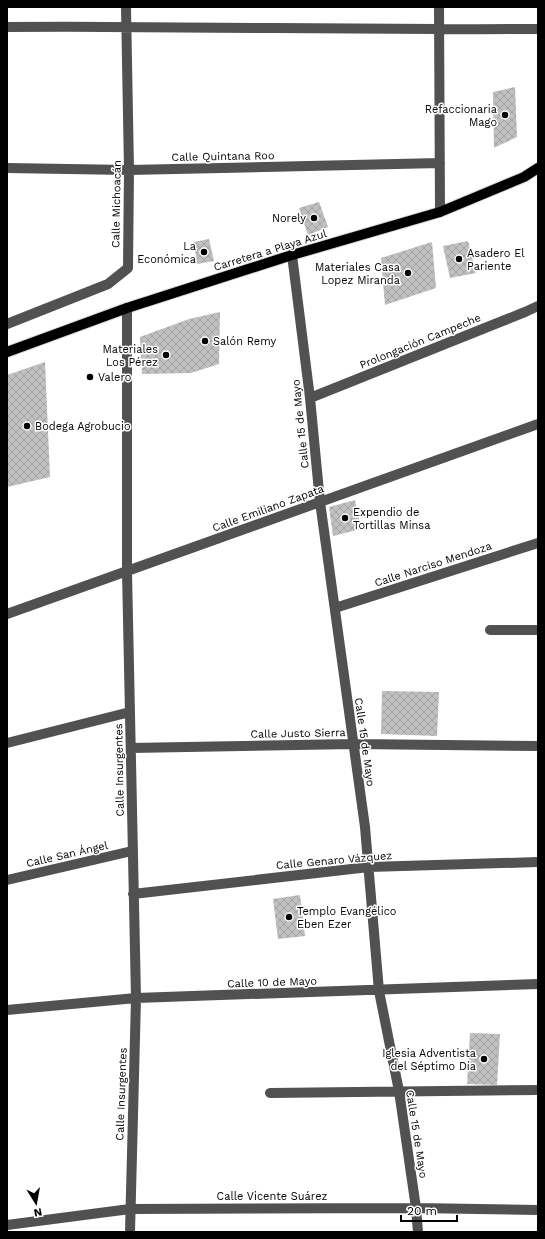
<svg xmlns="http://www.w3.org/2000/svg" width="545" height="1239" viewBox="0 0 545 1239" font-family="'Work Sans',sans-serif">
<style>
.building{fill:url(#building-cross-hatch)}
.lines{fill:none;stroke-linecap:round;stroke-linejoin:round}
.major-casing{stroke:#dbdbdb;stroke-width:12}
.minor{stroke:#515151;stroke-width:10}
.major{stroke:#000;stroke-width:10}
.poi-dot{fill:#000;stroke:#fff;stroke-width:1.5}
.labels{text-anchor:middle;stroke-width:3;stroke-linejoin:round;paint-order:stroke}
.poi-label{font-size:11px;fill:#000;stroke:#fff;text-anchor:end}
.street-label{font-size:11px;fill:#000;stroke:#fff}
</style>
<defs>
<pattern id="building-cross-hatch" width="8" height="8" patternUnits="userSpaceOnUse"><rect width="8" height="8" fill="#c0c0c0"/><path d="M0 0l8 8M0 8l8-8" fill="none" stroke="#a3a3a3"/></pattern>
</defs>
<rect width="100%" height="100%" fill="#fff"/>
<path class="building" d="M515,87L517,137L494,148L493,92Z
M319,202L328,227L308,235L299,208Z
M209,239L214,261L197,264L194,242Z
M468,241L476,273L450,278L443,246Z
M432,242L436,288L385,305L381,258Z
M220,312L219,364L191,373L142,374L140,337L189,319Z
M45,362L50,477L7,487V375Z
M355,500L361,529L333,536L329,507Z
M382,691L439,692L437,736L381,734Z
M300,895L305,936L278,939L273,899Z
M470,1033L500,1034L497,1085L467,1084Z"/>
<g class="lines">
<defs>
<path id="major" d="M7,352L127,308L292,255L440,212L524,177L538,168"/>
</defs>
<use href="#major" class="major-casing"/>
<path class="minor" d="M439,7L440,212
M7,27C184,26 361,30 538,29
M7,168L129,170L440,163
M292,255L310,398L320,502L365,827L379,991L399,1091L416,1208L418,1232
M127,308V572L136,998L130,1232
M7,324L108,284L128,268L129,170L126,7
M310,398L525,312L538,306
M335,608L538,543
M7,614L538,424
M490,630H538
M7,743L130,712
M131,748L354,744L538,746
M7,880L132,851
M133,894L369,867L538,862
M7,1010L136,998L538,984
M270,1093L538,1090
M7,1225L130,1209L416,1208L538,1210"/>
<use href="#major" class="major"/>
</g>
<g class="poi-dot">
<circle cx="505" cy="115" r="4"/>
<circle cx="314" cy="218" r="4"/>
<circle cx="204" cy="252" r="4"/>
<circle cx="459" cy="259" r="4"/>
<circle cx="408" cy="273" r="4"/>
<circle cx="205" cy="341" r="4"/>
<circle cx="166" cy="355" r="4"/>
<circle cx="90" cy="377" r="4"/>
<circle cx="27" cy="426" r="4"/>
<circle cx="345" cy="518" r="4"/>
<circle cx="289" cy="917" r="4"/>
<circle cx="484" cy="1059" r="4"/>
</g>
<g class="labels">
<g class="poi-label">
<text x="497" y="113">Refaccionaria<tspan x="497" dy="13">Mago</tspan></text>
<text x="306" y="222">Norely</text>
<text x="196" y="250">La<tspan x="196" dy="13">Económica</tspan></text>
<text x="467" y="257" text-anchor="start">Asadero El<tspan x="467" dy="13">Pariente</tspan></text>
<text x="400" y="271">Materiales Casa<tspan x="400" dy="13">Lopez Miranda</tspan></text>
<text x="213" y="345" text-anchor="start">Salón Remy</text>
<text x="158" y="353">Materiales<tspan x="158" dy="13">Los Pérez</tspan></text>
<text x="98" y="381" text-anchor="start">Valero</text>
<text x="35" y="430" text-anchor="start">Bodega Agrobucio</text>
<text x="353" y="516" text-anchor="start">Expendio de<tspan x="353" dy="13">Tortillas Minsa</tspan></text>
<text x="297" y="915" text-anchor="start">Templo Evangélico<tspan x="297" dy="13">Eben Ezer</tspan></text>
<text x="476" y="1057">Iglesia Adventista<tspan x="476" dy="13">del Séptimo Día</tspan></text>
</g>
<g class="street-label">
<text transform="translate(223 156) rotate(-1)" y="4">Calle Quintana Roo</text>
<text transform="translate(116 204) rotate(-89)" y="4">Calle Michoacán</text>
<text transform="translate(270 250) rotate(-17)" y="4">Carretera a Playa Azul</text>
<text transform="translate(420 341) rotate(-22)" y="4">Prolongación Campeche</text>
<text transform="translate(300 424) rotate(-96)" y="4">Calle 15 de Mayo</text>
<text transform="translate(268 508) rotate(-20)" y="4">Calle Emiliano Zapata</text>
<text transform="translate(433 564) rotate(-18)" y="4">Calle Narciso Mendoza</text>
<text transform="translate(298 733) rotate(-1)" y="4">Calle Justo Sierra</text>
<text transform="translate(365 742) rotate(82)" y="4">Calle 15 de Mayo</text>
<text transform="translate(119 770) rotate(-91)" y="4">Calle Insurgentes</text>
<text transform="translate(67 854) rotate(-13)" y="4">Calle San Ángel</text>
<text transform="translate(334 860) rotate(-5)" y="4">Calle Genaro Vázquez</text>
<text transform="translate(272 982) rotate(-2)" y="4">Calle 10 de Mayo</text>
<text transform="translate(121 1094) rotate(-88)" y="4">Calle Insurgentes</text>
<text transform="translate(417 1134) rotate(81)" y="4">Calle 15 de Mayo</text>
<text x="272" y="1200">Calle Vicente Suárez</text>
</g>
</g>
<rect width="545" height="1239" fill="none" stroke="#000000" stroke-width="16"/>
<g transform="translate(36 1203) rotate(169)" stroke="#ffffff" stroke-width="3" paint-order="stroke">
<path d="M0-3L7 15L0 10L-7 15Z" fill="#000000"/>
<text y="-6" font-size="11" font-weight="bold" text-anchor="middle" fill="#000000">N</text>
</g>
<path d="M401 1215v6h56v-6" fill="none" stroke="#000000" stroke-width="2"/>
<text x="407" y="1215" font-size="12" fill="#000000" stroke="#ffffff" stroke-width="3" paint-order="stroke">20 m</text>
</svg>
